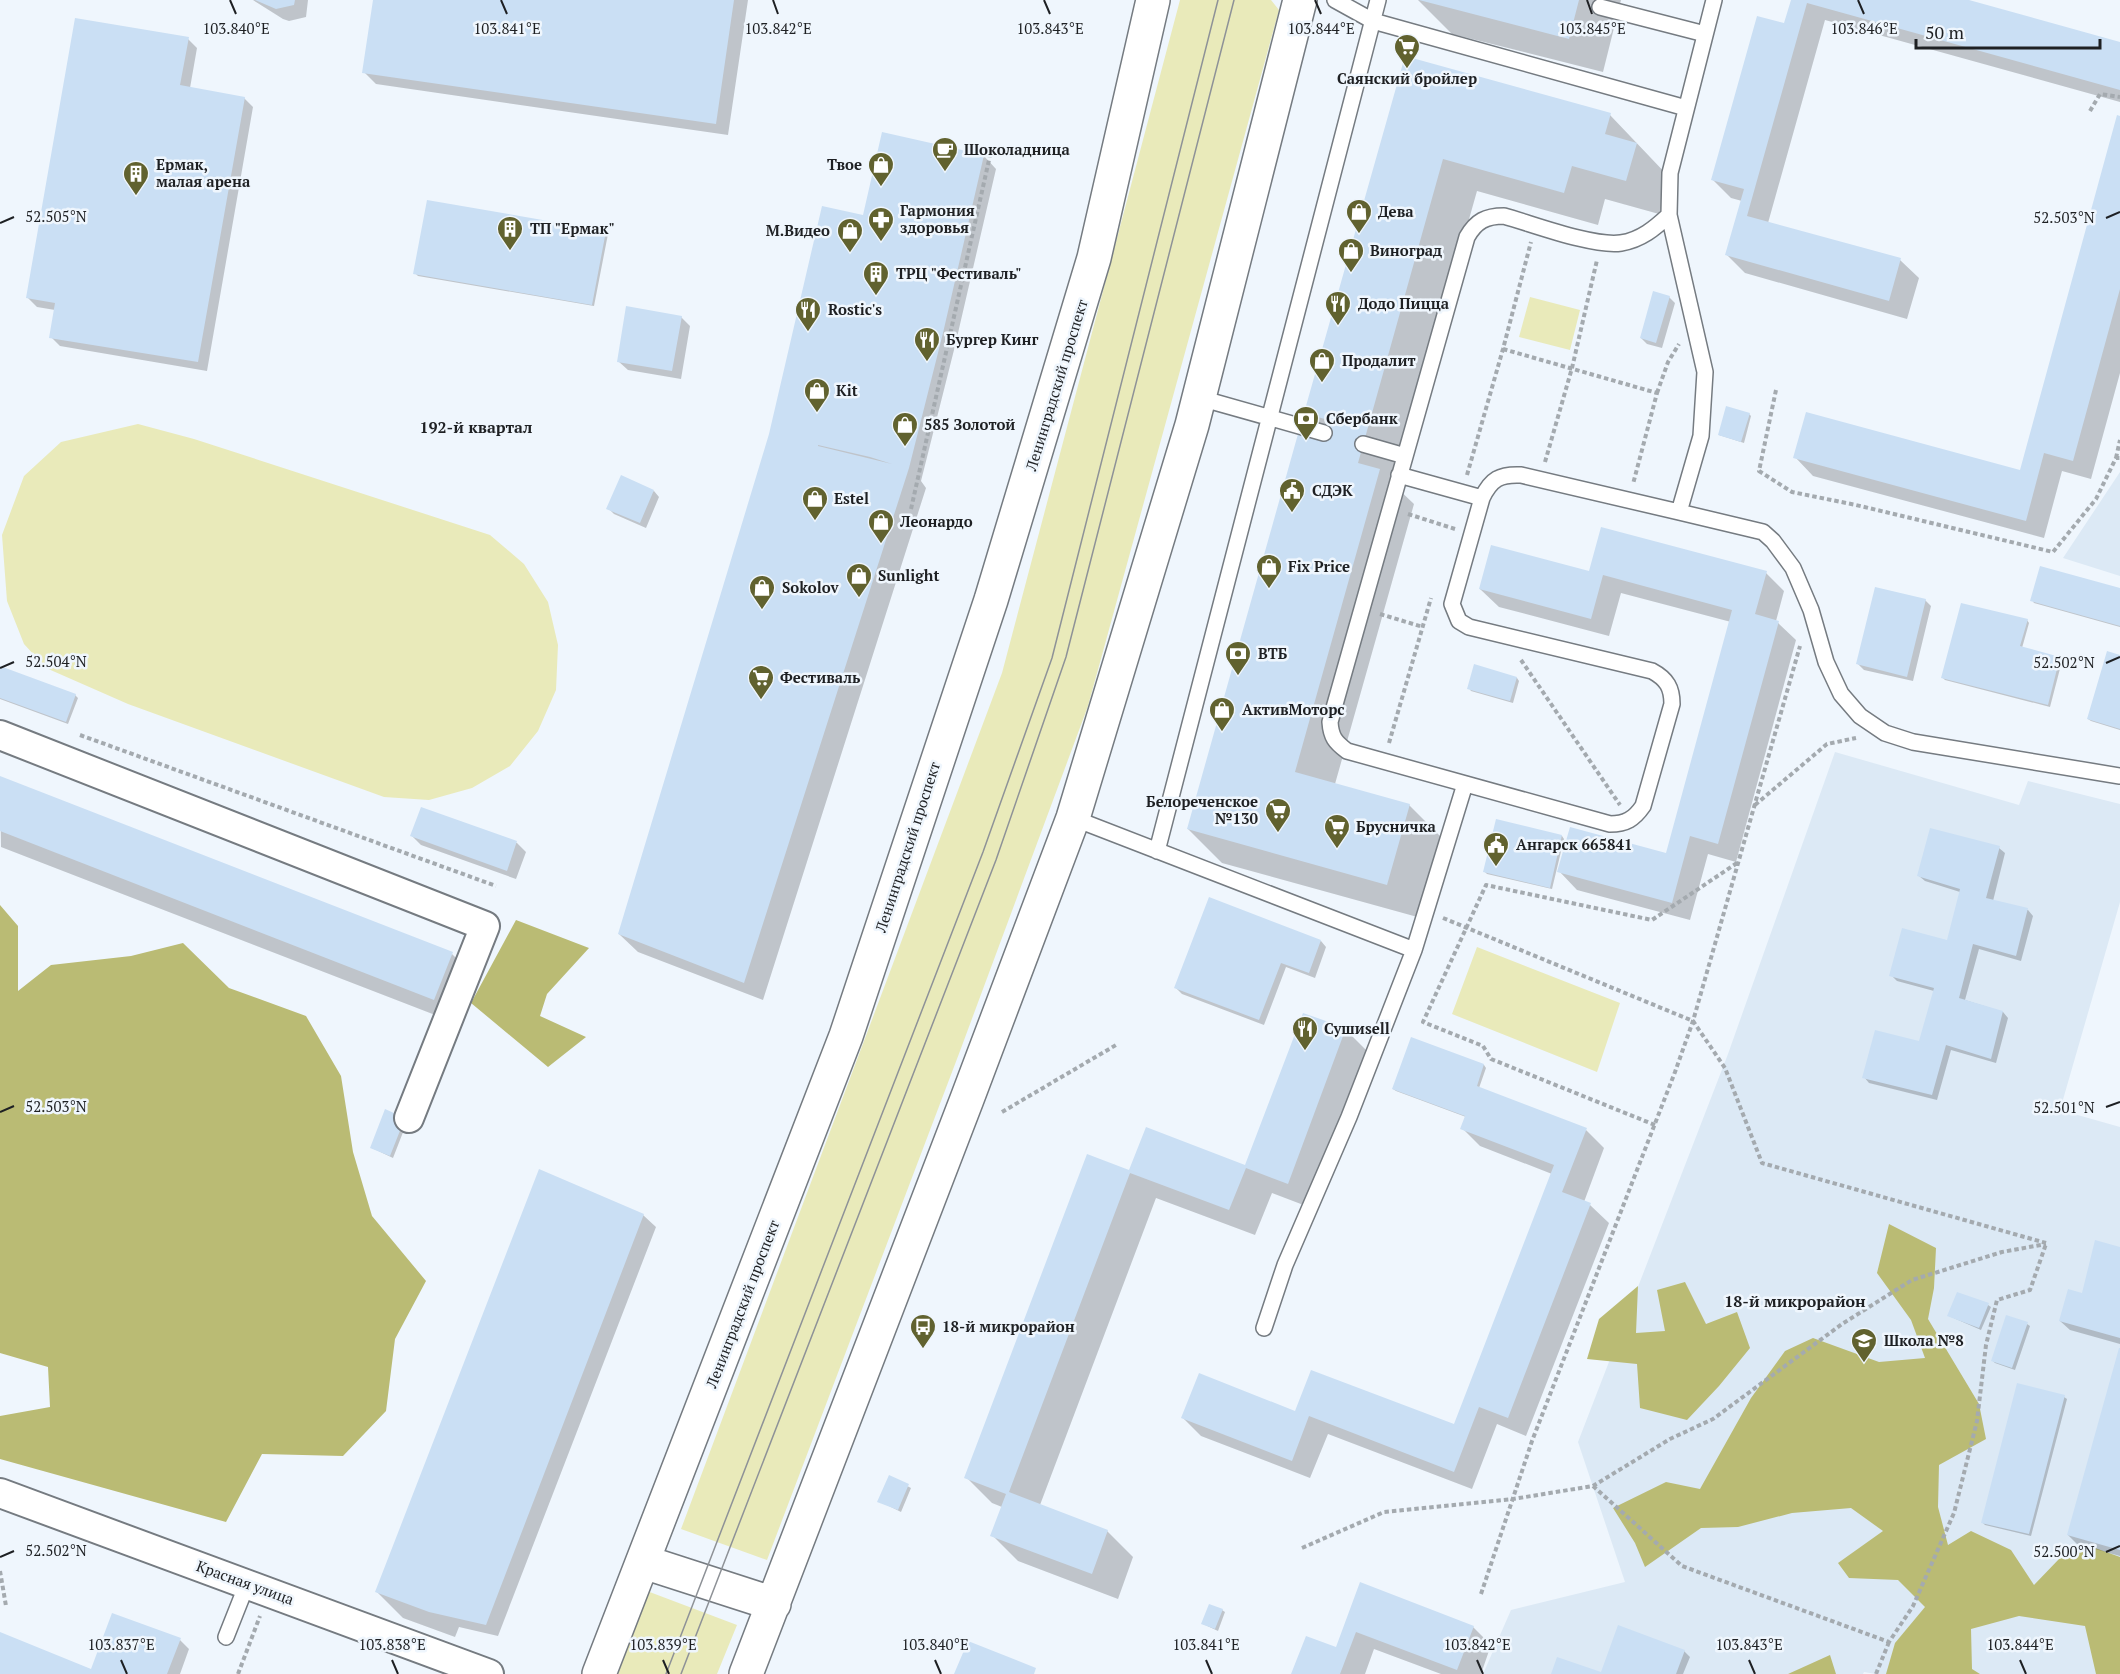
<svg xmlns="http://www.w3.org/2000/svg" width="2120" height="1674" viewBox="0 0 2120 1674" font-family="'PT Serif',serif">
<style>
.built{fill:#dce9f5}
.green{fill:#e9eaba}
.forest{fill:#babb74}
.shadow{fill:#0003}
.building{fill:#cadff4;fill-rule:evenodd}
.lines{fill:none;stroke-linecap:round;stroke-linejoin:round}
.service-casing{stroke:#757b81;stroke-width:18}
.minor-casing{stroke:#757b81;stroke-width:32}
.secondary-casing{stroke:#757b81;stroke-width:36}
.path{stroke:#a4aaaf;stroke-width:4;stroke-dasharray:4.5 3;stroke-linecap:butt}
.service{stroke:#fff;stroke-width:15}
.minor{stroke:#fff;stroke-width:28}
.secondary{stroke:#fff;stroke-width:33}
.tram{stroke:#8e9297;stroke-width:1.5}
.ticks{fill:none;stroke:#1e2023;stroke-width:2}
.labels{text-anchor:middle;stroke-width:5;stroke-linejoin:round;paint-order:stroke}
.poi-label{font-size:15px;font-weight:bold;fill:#1e2023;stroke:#eff6fd;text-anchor:start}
.street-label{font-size:15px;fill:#1e2023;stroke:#eff6fd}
.neighbourhood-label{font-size:16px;font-weight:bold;fill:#1e2023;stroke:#eff6fd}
.ticks-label{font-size:15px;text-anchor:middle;fill:#1e2023;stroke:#eff6fd;stroke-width:5;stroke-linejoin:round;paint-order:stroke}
</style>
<rect width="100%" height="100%" fill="#eff6fd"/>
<path class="built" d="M2120,472V576L2063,558Z
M1835,752L2019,805L2028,781L2120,804V902L2060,1110L2120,1127V1674H1876L1864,1672L1863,1674H1483L1511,1610L1625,1582L1578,1442L1728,1054Z"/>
<path class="green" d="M1180,0H1271L1279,10L1088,706L960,1051L767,1560L681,1529L1002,673Z
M1530,297L1580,310L1570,350L1519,337Z
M138,424L194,439L490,535L524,564L548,602L558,645L556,690L538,731L510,766L472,788L429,800L384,797L128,704L46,668L24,644L7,601L2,535L24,476L61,442Z
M1477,947L1620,1003L1597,1072L1452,1014Z
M647,1591L737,1625L717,1674H618Z"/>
<path class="forest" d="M0,905L18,926V991L51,965L131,956L183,943L229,988L306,1016L341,1076L353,1152L372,1216L426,1281L395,1339L386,1411L343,1456L262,1454L226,1522L0,1459V1416L50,1407L48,1367L0,1353Z
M516,920L589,948L547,994L540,1016L586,1037L548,1067L471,1003Z
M1889,1224L1936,1248L1934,1288L1928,1319L1979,1404L1986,1439L1939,1465L1938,1507L1948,1545L1971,1531L2011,1550L2034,1585L2059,1559L2095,1548L2120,1557V1674H2096L2085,1626L2019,1616L1971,1629L1972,1669L1980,1674H1886L1895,1643L1925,1607L1898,1580L1849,1578L1838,1563L1883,1531L1851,1508L1792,1513L1738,1527L1701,1528L1645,1567L1635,1543L1613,1508L1666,1482L1700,1489L1751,1398L1785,1351L1813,1338L1879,1362L1925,1358L1911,1320L1877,1273Z
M1685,1282L1706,1324L1737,1312L1750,1348L1719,1386L1687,1420L1640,1408L1637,1364L1587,1359L1599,1319L1638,1286L1636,1333L1665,1331L1657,1290Z
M1830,1655L1836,1674H1788Z"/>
<path class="shadow" d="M253,0H308L306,17L289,21L283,19Z
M375,0H748L728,135L376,84L364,72Z
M1418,0H1621L1603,72L1452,34Z
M1792,0H1963L2120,44V102L1825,20L1768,223L1900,260L1919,278L1907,319L1745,273L1727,255L1742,201L1731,198L1713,180L1785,25Z
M188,39L197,48L190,88L244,98L253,107L207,371L60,346L51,337L55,310L37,307L28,298Z
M1406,58L1610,115L1670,178L1659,214L1605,199L1598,225L1477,191L1394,485L1414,504L1335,784L1409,805L1443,839L1421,918L1222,863L1188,829L1323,443L1326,432L1306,412Z
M2120,118V373L2091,479L2062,471L2044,538L1813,476L1795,457L2021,472Z
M984,156L996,169L955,346L921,481L926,488L763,1000L638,952L619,934L864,217Z
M605,232L608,234L594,306L418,276L415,273Z
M1669,297L1675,303L1662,348L1647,344L1641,338Z
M681,317L690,326L681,379L628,370L618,361Z
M1749,414L1751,416L1744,443L1719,435Z
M654,491L659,497L646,528L614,514L608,508Z
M1590,573H1766L1784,591L1776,621L1796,640L1736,862L1708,854L1690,920L1577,890L1559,871L1667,855L1731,622L1621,593L1609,636L1499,607L1480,589Z
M2120,590V627L2034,603L2032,600Z
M1925,600L1931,606L1913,681L1864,670L1858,664Z
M2027,620L2029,623L2022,648L2060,659L2062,661L2050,707L1945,680L1942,677Z
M2120,656V730L2091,721L2088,719Z
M1475,666L1517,678L1519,681L1513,703L1471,691L1469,688Z
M0,667L75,695L78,698L68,724L0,699Z
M0,778L452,954L478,980L461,1025L1,847Z
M421,809L517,843L526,852L516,879L421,845L412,836Z
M1497,821L1562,836L1564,839L1552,889L1487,874L1485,872Z
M1999,848L2005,853L1993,901L2028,910L2033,916L2021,961L1979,949L1965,1000L2003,1012L2008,1018L1996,1063L1951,1050L1937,1100L1869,1083L1864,1077L1920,1043L1934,991L1897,981L1891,975L1948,942L1960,892L1925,881L1919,876Z
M1321,941L1326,947L1315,978L1286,967L1264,1025L1182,994L1176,988Z
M1304,1015L1346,1030L1372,1056L1314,1209L1272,1193L1255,1235L1156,1198L1040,1505L1107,1531L1133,1557L1118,1599L1018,1561L992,1535L1002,1507L992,1503L966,1477L1130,1172L1246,1167Z
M1412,1039L1484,1065L1486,1068L1479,1088L1586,1130L1604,1148L1584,1202L1590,1205L1609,1223L1526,1436L1497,1424L1472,1489L1328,1434L1310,1478L1201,1436L1183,1418L1295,1413L1454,1426L1552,1174L1480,1146L1462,1128L1466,1117L1396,1091L1393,1089Z
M407,1122L393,1158L372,1148Z
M540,1171L643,1215L656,1227L498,1636L459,1627L455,1637L403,1618L377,1592Z
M2120,1249V1344L2070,1330L2060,1321Z
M1988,1305L1991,1307L1981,1330L1949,1316Z
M2027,1324L2030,1326L2015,1370L1995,1363L1992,1360Z
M2120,1351V1556L2077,1544L2068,1535Z
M2064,1397L2067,1399L2031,1536L1985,1525L1982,1522Z
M890,1477L911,1488L901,1512L879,1501Z
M1361,1584L1473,1627L1491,1645L1481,1674H1441L1374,1649L1365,1674H1293L1337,1649Z
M1222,1610L1225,1612L1218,1631L1203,1624Z
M0,1634L92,1670L180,1640L189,1649L180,1674H0Z
M1684,1651L1690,1657L1683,1674H1552H1602Z"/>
<path class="building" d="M255,0H295L294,5L276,9Z
M373,0H734L716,124L362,73Z
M1419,0H1579L1569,39Z
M1791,0H1969L2120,42V90L1807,3L1747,216L1901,258L1889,301L1725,255L1744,189L1711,180L1757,16L1784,23Z
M75,18L189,37L180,85L245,97L198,362L49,338L55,303L26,298Z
M1405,56L1611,113L1605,134L1637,143L1626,181L1572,166L1564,193L1443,159L1358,463L1380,469L1295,772L1410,804L1387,885L1187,829L1298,434L1322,441L1328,420L1304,413Z
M2117,115L2120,116V289L2073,461L2044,453L2026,521L1793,458L1806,412L2020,470Z
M882,132L984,155L943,333L909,468L744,983L618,934L769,434L822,206L863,215ZM818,445L870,457L892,464L818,446Z
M427,200L606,231L592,305L413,274Z
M1653,291L1670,296L1656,343L1640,338Z
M626,306L682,316L672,371L617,362Z
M1726,406L1750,413L1741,442L1718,435Z
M621,475L654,490L640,523L606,509Z
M1601,527L1767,571L1755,614L1779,621L1718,844L1690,836L1672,903L1557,872L1570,827L1666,853L1732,610L1603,575L1591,619L1479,589L1491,545L1589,571Z
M2040,566L2120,588V626L2030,601Z
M1875,587L1926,599L1907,677L1856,664Z
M1961,603L2028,619L2020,646L2060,657L2048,705L1941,678Z
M2107,651L2120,655V729L2087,719Z
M1474,664L1517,677L1510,701L1467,689Z
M0,666L76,694L66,722L0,698Z
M0,776L453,952L434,1000L0,831Z
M421,807L517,841L507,871L410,836Z
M1496,819L1562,835L1550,888L1483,872Z
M1930,828L2000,846L1986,898L2028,908L2016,956L1973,944L1959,998L2003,1011L1991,1059L1946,1045L1932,1095L1862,1078L1875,1030L1919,1041L1934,988L1889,976L1902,928L1947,940L1960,889L1917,876Z
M1209,897L1321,940L1309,973L1281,963L1259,1020L1174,988Z
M1303,1013L1346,1028L1288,1184L1246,1168L1229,1210L1130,1173L1009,1492L1108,1530L1092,1574L990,1536L1006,1494L964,1478L1087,1154L1129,1170L1146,1127L1245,1165Z
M1411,1037L1484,1064L1477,1086L1587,1128L1562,1192L1591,1203L1508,1418L1479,1407L1454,1472L1309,1416L1292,1461L1181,1418L1199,1373L1295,1411L1311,1370L1454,1424L1554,1165L1460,1129L1465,1116L1392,1089Z
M385,1109L405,1118L390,1156L370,1148Z
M539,1169L644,1214L486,1625L429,1612L375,1592Z
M2095,1240L2120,1247V1338L2059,1321L2068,1289L2082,1293Z
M1957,1292L1989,1303L1979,1328L1947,1316Z
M2006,1315L2028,1322L2012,1368L1991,1361Z
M2119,1348H2120V1550L2067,1535Z
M2017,1383L2065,1395L2029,1534L1981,1523Z
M889,1475L909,1484L898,1510L877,1502Z
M1360,1582L1474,1626L1457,1670L1356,1632L1340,1674H1291L1306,1636L1336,1647Z
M1209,1604L1223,1609L1215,1629L1201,1624Z
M112,1613L181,1638L167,1674H0V1632L91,1669Z
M1618,1625L1685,1650L1676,1674H1551L1557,1657L1601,1672Z
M968,1641L1036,1668L1034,1674H954Z"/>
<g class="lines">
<defs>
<path id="service" d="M1335,0L1373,21L1686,108
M1714,0L1670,173L1669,215L1705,372L1701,436L1679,512L1763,532L1773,541L1793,568L1811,610L1826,662L1841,694L1860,716L1885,733L1913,742L2120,776
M1600,7L1705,34
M1669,215C1655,228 1641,240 1621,243C1593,247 1533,224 1504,216C1486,216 1476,221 1467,237L1330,722C1331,737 1335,742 1347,751L1610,824C1626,824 1634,819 1643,806L1672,704C1672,688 1667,679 1652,671L1469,627L1459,621L1452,604L1482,498C1491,479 1500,474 1521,475L1679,512
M1200,398L1324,433
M1363,444L1405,456
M1399,475L1482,498
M1073,818L1414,950
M1157,851L1378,0
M1264,1328L1285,1265L1349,1117L1414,950L1465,784
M226,1637L247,1584"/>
<path id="minor" d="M0,735L485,926L409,1118
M0,1493L489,1674"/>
<path id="secondary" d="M644,1562L774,1604
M599,1674L846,1036L991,600L1094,258L1153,0
M746,1674L967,1099L1073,818L1192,425L1300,0"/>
</defs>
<use href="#service" class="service-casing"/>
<use href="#minor" class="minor-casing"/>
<use href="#secondary" class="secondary-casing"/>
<path class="path" d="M2090,111L2100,94L2120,97
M1503,349L1657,393L1633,484
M1776,390L1759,471L1792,492L1856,505L2053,552L2096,499L2116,458H2120
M1657,393L1668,362L1679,344
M2116,458L2120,440
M1545,462L1572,368L1597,260
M1467,475L1503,349L1531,242
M911,509L991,151
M1408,514L1455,529
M1380,614L1423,627
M1521,660L1620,805
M80,735L496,886
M1389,743L1431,598
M1755,805L1827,744L1856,738
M1443,918L1693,1021L1725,1068L1762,1163L2046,1243
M1002,1112L1116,1045
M1655,1125L1491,1059L1483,1046L1423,1022L1486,885L1652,920L1737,863
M1593,1486L1682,1566L1889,1642L1913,1606L1954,1513L1977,1421L1986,1345L1997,1300L2030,1290L2046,1244
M1302,1548L1384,1512L1513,1499L1593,1486L1670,1439L1713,1419L1842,1324L1912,1280L2002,1252L2046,1244
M0,1571L6,1606
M1481,1594L1532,1441L1675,1072L1693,1021L1800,646
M238,1674L260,1616
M1876,1674L1889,1642"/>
<use href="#service" class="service"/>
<use href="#minor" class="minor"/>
<use href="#secondary" class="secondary"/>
<path class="tram" d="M666,1674L983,852L1052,658L1218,0
M681,1674L996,860L1066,657L1234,0"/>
</g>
<path class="ticks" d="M230,0L236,14M501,0L507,14M773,0L778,14M1044,0L1050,14M1315,0L1321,14M1587,0L1592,14M1858,0L1864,14M2106,218L2120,212M0,223L14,217M2106,663L2120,657M0,668L14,662M2106,1107L2120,1102M0,1112L14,1106M2106,1552L2120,1546M0,1557L14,1551M121,1660L127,1674M392,1660L398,1674M663,1660L669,1674M935,1660L941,1674M1206,1660L1212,1674M1477,1660L1483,1674M1749,1660L1755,1674M2020,1660L2026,1674"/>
<defs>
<symbol id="supermarket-pin" viewBox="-11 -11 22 30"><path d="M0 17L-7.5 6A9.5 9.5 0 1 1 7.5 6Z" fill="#61622f" stroke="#eff6fd"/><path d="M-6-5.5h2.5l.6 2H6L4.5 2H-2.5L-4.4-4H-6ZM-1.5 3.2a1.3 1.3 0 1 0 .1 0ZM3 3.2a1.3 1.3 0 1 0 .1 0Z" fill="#fff"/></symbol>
<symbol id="cafe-pin" viewBox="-11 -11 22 30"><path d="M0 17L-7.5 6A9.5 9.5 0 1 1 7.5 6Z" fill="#61622f" stroke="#eff6fd"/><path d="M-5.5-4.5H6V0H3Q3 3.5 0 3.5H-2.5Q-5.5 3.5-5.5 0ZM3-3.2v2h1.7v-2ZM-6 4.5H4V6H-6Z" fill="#fff"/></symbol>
<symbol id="shop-pin" viewBox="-11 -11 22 30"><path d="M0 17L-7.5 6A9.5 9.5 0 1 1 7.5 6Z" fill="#61622f" stroke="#eff6fd"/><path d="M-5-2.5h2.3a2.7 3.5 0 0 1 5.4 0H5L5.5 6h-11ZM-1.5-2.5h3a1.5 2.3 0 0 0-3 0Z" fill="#fff"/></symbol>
<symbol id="building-pin" viewBox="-11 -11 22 30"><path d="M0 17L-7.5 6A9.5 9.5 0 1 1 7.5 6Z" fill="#61622f" stroke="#eff6fd"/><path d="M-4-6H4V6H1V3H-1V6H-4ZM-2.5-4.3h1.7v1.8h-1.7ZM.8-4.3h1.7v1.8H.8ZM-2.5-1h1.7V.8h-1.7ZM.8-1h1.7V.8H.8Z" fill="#fff"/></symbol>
<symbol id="pharmacy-pin" viewBox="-11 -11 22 30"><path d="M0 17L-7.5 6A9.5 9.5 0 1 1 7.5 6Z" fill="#61622f" stroke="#eff6fd"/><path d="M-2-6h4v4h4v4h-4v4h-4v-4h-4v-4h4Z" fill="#fff"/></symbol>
<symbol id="restaurant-pin" viewBox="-11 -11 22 30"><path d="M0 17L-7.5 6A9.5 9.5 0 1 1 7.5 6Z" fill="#61622f" stroke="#eff6fd"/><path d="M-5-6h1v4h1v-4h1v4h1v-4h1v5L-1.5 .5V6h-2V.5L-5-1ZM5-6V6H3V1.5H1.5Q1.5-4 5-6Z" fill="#fff"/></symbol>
<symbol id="bank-pin" viewBox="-11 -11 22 30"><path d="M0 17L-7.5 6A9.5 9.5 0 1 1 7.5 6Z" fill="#61622f" stroke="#eff6fd"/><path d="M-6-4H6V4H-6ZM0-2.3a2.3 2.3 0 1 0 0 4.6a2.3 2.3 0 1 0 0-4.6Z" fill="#fff"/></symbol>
<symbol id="civic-pin" viewBox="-11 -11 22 30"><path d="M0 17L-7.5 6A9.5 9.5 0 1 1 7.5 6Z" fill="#61622f" stroke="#eff6fd"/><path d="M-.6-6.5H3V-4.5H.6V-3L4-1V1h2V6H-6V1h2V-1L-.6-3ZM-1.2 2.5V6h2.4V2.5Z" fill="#fff"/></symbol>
<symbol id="bus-pin" viewBox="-11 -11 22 30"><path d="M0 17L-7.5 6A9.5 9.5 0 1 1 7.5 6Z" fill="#61622f" stroke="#eff6fd"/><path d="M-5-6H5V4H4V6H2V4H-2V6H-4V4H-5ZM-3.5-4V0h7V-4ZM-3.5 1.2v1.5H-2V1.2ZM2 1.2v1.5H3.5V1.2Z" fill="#fff"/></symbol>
<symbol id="school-pin" viewBox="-11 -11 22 30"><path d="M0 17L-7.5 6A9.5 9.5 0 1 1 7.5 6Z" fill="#61622f" stroke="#eff6fd"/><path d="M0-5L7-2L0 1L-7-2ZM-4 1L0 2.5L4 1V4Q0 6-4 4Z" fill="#fff"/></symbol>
</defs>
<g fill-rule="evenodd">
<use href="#supermarket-pin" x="1392" y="32" width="30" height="40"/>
<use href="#cafe-pin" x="930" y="135" width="30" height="40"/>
<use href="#shop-pin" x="866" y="150" width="30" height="40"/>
<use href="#building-pin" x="121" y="159" width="30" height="40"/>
<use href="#shop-pin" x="1344" y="197" width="30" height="40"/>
<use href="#pharmacy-pin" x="866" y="205" width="30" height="40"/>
<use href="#building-pin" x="495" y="214" width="30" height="40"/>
<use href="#shop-pin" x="835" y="216" width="30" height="40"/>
<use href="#shop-pin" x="1336" y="236" width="30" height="40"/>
<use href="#building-pin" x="861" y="259" width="30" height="40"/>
<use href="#restaurant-pin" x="1323" y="289" width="30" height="40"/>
<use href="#restaurant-pin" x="793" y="295" width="30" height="40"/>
<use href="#restaurant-pin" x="912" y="325" width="30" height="40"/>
<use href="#shop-pin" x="1307" y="346" width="30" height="40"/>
<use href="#shop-pin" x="802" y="376" width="30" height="40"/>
<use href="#bank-pin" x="1291" y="404" width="30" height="40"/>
<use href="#shop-pin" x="890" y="410" width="30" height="40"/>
<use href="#civic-pin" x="1277" y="476" width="30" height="40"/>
<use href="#shop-pin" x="800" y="484" width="30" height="40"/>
<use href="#shop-pin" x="866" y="507" width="30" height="40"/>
<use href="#shop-pin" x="1254" y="552" width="30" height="40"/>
<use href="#shop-pin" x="844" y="561" width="30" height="40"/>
<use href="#shop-pin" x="747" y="573" width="30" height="40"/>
<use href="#bank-pin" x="1223" y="639" width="30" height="40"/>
<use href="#supermarket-pin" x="746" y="663" width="30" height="40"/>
<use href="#shop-pin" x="1207" y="695" width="30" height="40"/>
<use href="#supermarket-pin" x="1263" y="796" width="30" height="40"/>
<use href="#supermarket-pin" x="1322" y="812" width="30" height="40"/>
<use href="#civic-pin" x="1481" y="830" width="30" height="40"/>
<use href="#restaurant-pin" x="1290" y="1014" width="30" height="40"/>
<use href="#bus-pin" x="908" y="1312" width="30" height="40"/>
<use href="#school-pin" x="1849" y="1326" width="30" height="40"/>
</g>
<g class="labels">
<g class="poi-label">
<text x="1407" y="84" text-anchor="middle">Саянский бройлер</text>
<text x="964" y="155">Шоколадница</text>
<text x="156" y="170">Ермак,<tspan x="156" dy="17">малая арена</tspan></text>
<text x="862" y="170" text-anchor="end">Твое</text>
<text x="900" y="216">Гармония<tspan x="900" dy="17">здоровья</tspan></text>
<text x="1378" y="217">Дева</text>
<text x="530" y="234">ТП "Ермак"</text>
<text x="830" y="236" text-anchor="end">М.Видео</text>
<text x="1370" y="256">Виноград</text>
<text x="896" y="279">ТРЦ "Фестиваль"</text>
<text x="1358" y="309">Додо Пицца</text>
<text x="828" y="315">Rostic's</text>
<text x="946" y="345">Бургер Кинг</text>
<text x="1342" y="366">Продалит</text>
<text x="836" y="396">Kit</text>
<text x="1326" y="424">Сбербанк</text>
<text x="924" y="430">585 Золотой</text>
<text x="1312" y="496">СДЭК</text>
<text x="834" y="504">Estel</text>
<text x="900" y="527">Леонардо</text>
<text x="1288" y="572">Fix Price</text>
<text x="878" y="581">Sunlight</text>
<text x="782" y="593">Sokolov</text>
<text x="1258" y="659">ВТБ</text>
<text x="780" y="683">Фестиваль</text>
<text x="1242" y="715">АктивМоторс</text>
<text x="1258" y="807" text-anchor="end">Белореченское<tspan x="1258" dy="17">№130</tspan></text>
<text x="1356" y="832">Брусничка</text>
<text x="1516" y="850">Ангарск 665841</text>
<text x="1324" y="1034">Сушиsell</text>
<text x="942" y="1332">18-й микрорайон</text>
<text x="1884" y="1346">Школа №8</text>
</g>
<g class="street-label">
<text transform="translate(1057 385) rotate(-73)" y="5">Ленинградский проспект</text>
<text transform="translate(908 847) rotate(-72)" y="5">Ленинградский проспект</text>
<text transform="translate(743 1304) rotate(-69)" y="5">Ленинградский проспект</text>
<text transform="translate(245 1583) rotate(20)" y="5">Красная улица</text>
</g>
<g class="neighbourhood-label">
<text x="476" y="433">192-й квартал</text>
<text x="1795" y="1307">18-й микрорайон</text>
</g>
</g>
<g class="ticks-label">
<text x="236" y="34">103.840°E</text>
<text x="507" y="34">103.841°E</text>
<text x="778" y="34">103.842°E</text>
<text x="1050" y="34">103.843°E</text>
<text x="1321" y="34">103.844°E</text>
<text x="1592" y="34">103.845°E</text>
<text x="1864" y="34">103.846°E</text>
<text x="56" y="222">52.505°N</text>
<text x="2064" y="223">52.503°N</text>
<text x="56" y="667">52.504°N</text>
<text x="2064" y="668">52.502°N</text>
<text x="56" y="1112">52.503°N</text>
<text x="2064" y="1113">52.501°N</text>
<text x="56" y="1556">52.502°N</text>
<text x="2064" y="1557">52.500°N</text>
<text x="121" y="1650">103.837°E</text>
<text x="392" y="1650">103.838°E</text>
<text x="663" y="1650">103.839°E</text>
<text x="935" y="1650">103.840°E</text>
<text x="1206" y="1650">103.841°E</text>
<text x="1477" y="1650">103.842°E</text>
<text x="1749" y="1650">103.843°E</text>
<text x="2020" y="1650">103.844°E</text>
</g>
<path d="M1916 39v9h184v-9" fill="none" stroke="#1e2023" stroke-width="3"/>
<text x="1925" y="39" font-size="18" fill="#1e2023" stroke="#eff6fd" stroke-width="4.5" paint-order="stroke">50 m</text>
</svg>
